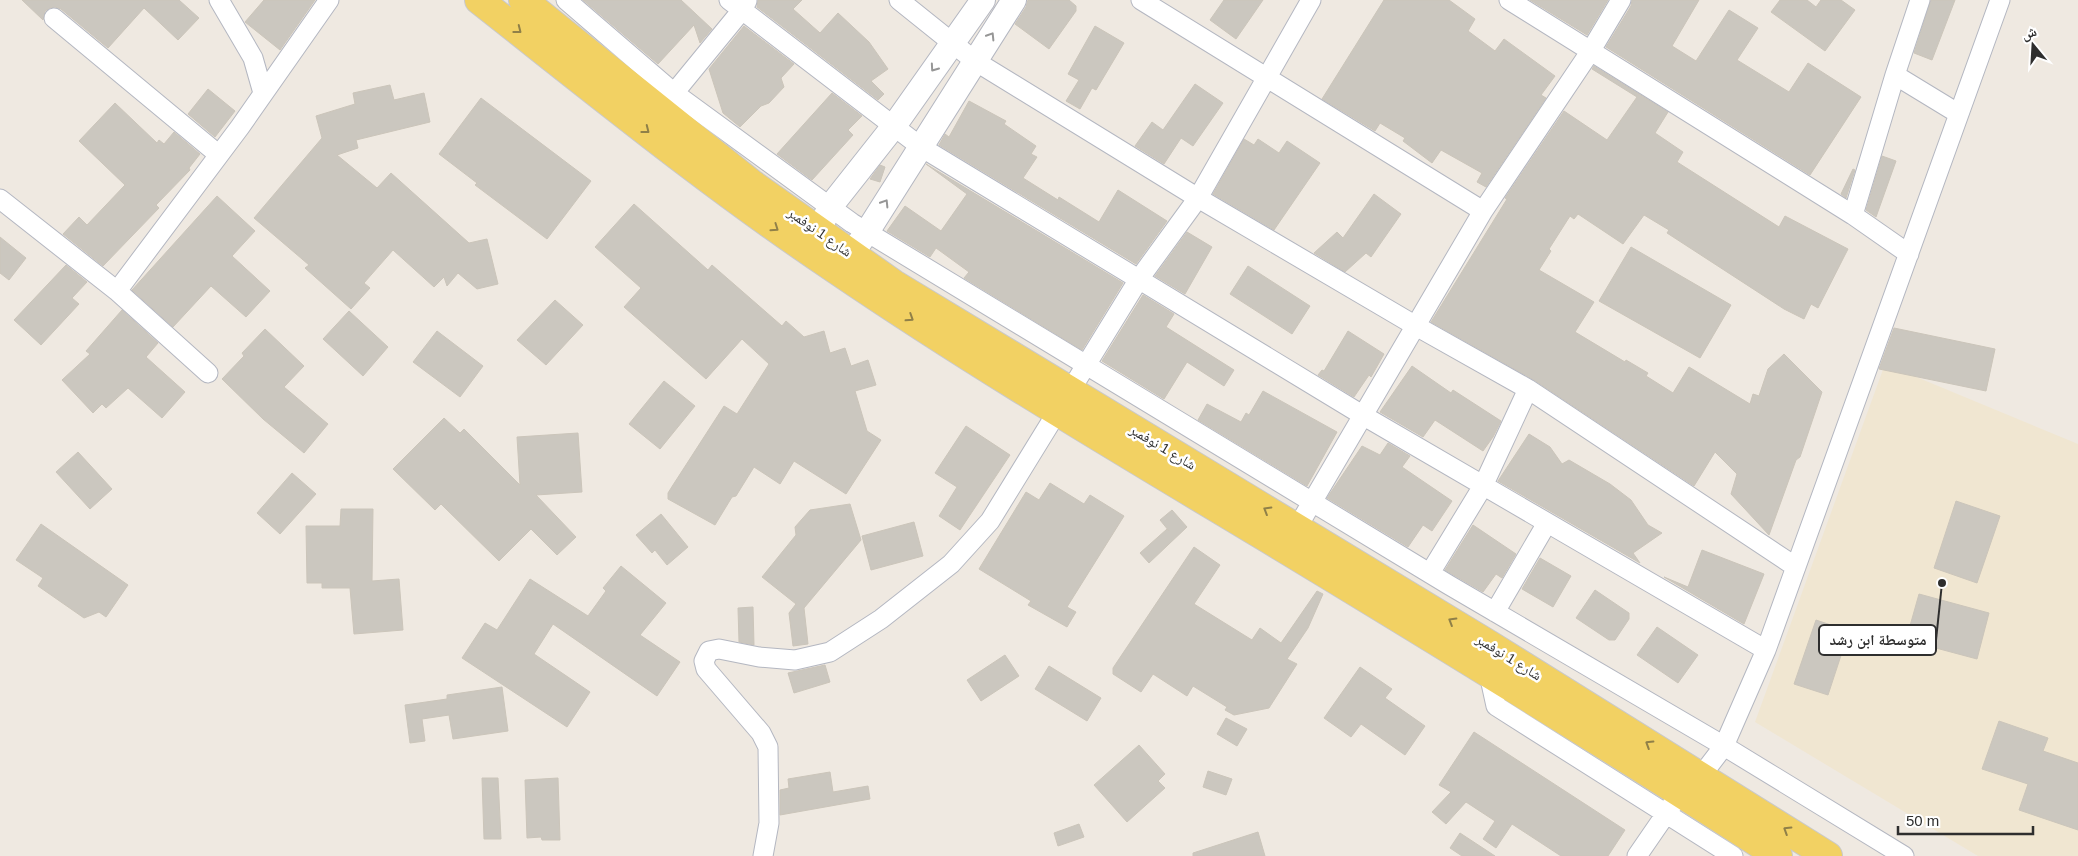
<svg xmlns="http://www.w3.org/2000/svg" width="2078" height="856" viewBox="0 0 2078 856" font-family="Arial,'Noto Naskh Arabic',sans-serif">
<style>
.education{fill:#f0e6d1}
.building{fill:#cbc7bf;stroke:#cbc5ba}
.lines{fill:none;stroke-linecap:round;stroke-linejoin:round}
.minor-casing{stroke:#b4b7c1;stroke-width:21}
.tertiary-casing{stroke:#b4b7c1;stroke-width:26}
.primary-casing{stroke:#c9c9c9;stroke-width:30}
.minor{stroke:#fff;stroke-width:19}
.tertiary{stroke:#fff;stroke-width:24}
.primary{stroke:#f2d163;stroke-width:28}
.oneway{stroke:#908048}
.oneway2{stroke:#969696}
.labels{text-anchor:middle;stroke-width:5;stroke-linejoin:round;paint-order:stroke}
.street-label{font-size:14px;fill:#2e2e2e;stroke:#fff}
.leader{fill:none;stroke:#2e2e2e;stroke-width:2}
.callout-dot{fill:#2e2e2e;stroke:#fff;stroke-width:2}
.callout{fill:#fff;stroke:#2e2e2e;stroke-width:2}
.callout-label{font-size:15px;text-anchor:middle;font-weight:bold;fill:#2e2e2e}
</style>
<rect width="100%" height="100%" fill="#efe9e1"/>
<path class="education" d="M1885,364L2078,444V856H1978L1755,722Z"/>
<path class="building" d="M22,0H179L199,18L178,40L144,8L108,48L61,9L55,7L50,8L45,11L43,20Z
M264,0H315L280,50L245,22Z
M583,0H681L712,29L700,43L694,25L658,64Z
M758,0H802L793,9L820,33L838,13L869,42L888,69L871,81L884,94L878,100L757,7Z
M1028,0H1069L1076,6V11L1049,49L1015,24L1026,7Z
M1224,0H1263L1236,39L1210,20Z
M1384,0H1449L1475,19L1468,31L1495,51L1504,39L1555,76L1541,95L1546,98L1486,187L1477,182L1482,173L1441,150L1432,163L1403,141L1405,138L1380,123L1375,131L1322,99Z
M1530,0H1608L1587,35Z
M1632,0H1699L1672,46L1696,61L1729,10L1758,28L1737,60L1789,92L1808,63L1861,97L1810,175L1606,47L1631,6Z
M1780,0H1807L1816,7L1821,0H1841L1855,10L1825,51L1771,12Z
M1931,0H1955L1932,60L1914,53Z
M744,26L794,64L781,78L784,87L769,103L761,106L740,127L723,113L709,69Z
M1095,26L1124,43L1096,90L1092,88L1080,109L1066,101L1079,80L1068,74Z
M1594,66L1668,112L1655,133L1683,152L1677,162L1779,227L1785,216L1848,249L1818,308L1811,304L1804,319L1784,309L1667,233L1669,230L1644,215L1623,244L1578,214L1574,219L1570,216L1549,249L1551,251L1539,270L1594,302L1575,332L1625,362L1626,360L1648,373L1646,376L1673,393L1689,367L1750,404L1753,394L1759,396L1768,369L1784,354L1822,392L1800,457L1796,460L1769,535L1731,494L1737,474L1715,452L1694,486L1534,380L1431,322L1507,199L1505,198L1564,111L1607,140L1637,97L1592,69Z
M1195,84L1223,103L1193,146L1181,138L1164,164L1135,146L1152,122L1163,130Z
M390,85L394,100L424,93L430,122L356,140L358,148L337,155L377,188L391,173L469,243L487,239L498,284L477,289L458,273L447,286L444,277L434,287L393,250L364,283L370,288L351,309L305,268L309,265L254,218L322,138L316,116L355,104L353,93Z
M208,89L235,111L215,137L188,114Z
M832,93L862,116L848,130L853,135L812,180L777,154Z
M481,98L591,181L547,239L475,185L477,183L439,154Z
M969,101L1006,121L1004,124L1036,146L1031,154L1037,157L1023,178L1058,200L1059,197L1099,222L1118,190L1167,221L1136,264L939,145L945,134L949,137Z
M115,103L157,143L159,140L164,144L174,132L200,154L189,168L190,170L156,205L159,208L103,266L63,234L79,217L87,225L125,185L79,141Z
M1244,139L1254,145L1258,139L1279,153L1287,141L1320,163L1274,230L1213,194Z
M1882,156L1896,161L1876,217L1866,210Z
M926,164L1123,283L1082,350L964,278L969,272L936,248L930,257L887,231L905,206L941,231L967,194Z
M880,165L885,167L880,182L870,179Z
M1853,169L1855,170L1846,198L1841,194Z
M1374,194L1401,214L1371,257L1366,253L1345,272L1314,253L1337,232L1343,238Z
M217,196L255,231L232,256L270,291L246,317L211,286L173,327L132,290Z
M634,204L708,270L712,265L782,326L786,321L804,337L824,331L830,353L845,348L851,366L868,360L876,385L855,391L867,431L881,440L846,494L794,461L780,484L754,467L736,496L732,497L715,525L668,499V493L673,485L724,406L737,414L769,364L742,339L706,379L624,307L641,288L595,247Z
M1187,232L1212,247L1185,294L1155,276Z
M0,237L26,258L9,280L0,273Z
M1631,247L1731,305L1700,358L1599,301Z
M66,265L87,282L72,298L79,304L41,345L14,320Z
M1248,266L1310,306L1292,334L1230,294Z
M1143,295L1174,314L1166,327L1234,370L1224,386L1187,362L1164,399L1102,361Z
M555,300L583,325L546,365L517,340Z
M122,310L158,343L146,357L185,392L162,418L128,388L106,408L102,404L93,413L62,380L90,354L86,351Z
M349,311L388,347L363,376L323,339Z
M1894,328L1995,349L1986,391L1879,369Z
M265,329L304,366L284,387L328,424L304,453L263,419L222,379L244,356L242,353Z
M437,331L483,366L460,397L413,362Z
M1348,331L1384,354L1371,377L1369,375L1354,397L1318,375L1322,370L1324,371Z
M1412,366L1451,393L1453,390L1501,421L1493,437L1483,451L1435,420L1423,437L1380,412Z
M664,381L695,406L660,449L629,424Z
M1263,391L1337,432L1307,486L1198,420L1207,404L1241,422L1246,413L1249,415Z
M444,418L460,433L464,429L520,485L517,437L578,433L582,492L536,495L576,537L557,555L531,529L499,561L441,504L435,510L393,469Z
M966,426L1010,455L960,530L939,516L957,487L935,473Z
M1529,434L1550,447L1562,464L1569,460L1610,484L1631,500L1648,525L1662,533L1633,553L1640,563L1498,481Z
M1388,443L1410,456L1402,467L1452,501L1432,531L1423,525L1408,547L1327,498L1362,446L1380,455Z
M78,452L112,489L90,509L56,472Z
M292,473L316,494L280,534L257,513Z
M1050,483L1084,504L1090,495L1124,516L1067,607L1076,612L1067,627L1028,605L1031,601L979,569L1026,492L1039,500Z
M1956,501L2000,516L1977,583L1934,568Z
M850,504L861,540L804,608L808,644L793,646L789,613L796,604L762,577L796,535L795,527L810,510Z
M341,509H373L372,581L399,579L403,630L354,634L350,588H322V583H307L306,526H340Z
M1172,510L1187,527L1149,563L1140,553L1167,529L1169,531L1160,520Z
M661,514L688,547L667,565L655,550L652,553L636,535Z
M914,522L923,556L871,570L862,536Z
M41,524L128,585L106,617L99,612L84,618L38,586L43,578L16,560Z
M1473,525L1516,554L1502,578L1496,574L1483,592L1445,570Z
M1194,547L1220,565L1194,604L1252,640L1260,628L1281,643L1317,591L1323,594L1308,628L1287,659L1297,664L1269,708L1234,715L1225,710L1227,707L1193,686L1187,696L1153,674L1141,692L1113,674V668Z
M1702,550L1764,574L1744,624L1664,577L1688,587Z
M1540,558L1571,576L1553,607L1522,589Z
M621,566L666,603L640,635L680,662L657,696L553,624L534,654L590,692L567,727L462,658L485,623L497,630L530,579L588,616L606,591L603,588Z
M1595,590L1629,613V619L1615,640H1609L1576,618Z
M1919,594L1989,613L1977,659L1906,640Z
M753,607L754,645L739,642L738,608Z
M1816,620L1849,631L1828,695L1794,684Z
M1657,627L1698,655L1678,683L1637,655Z
M1005,655L1019,676L981,701L967,680Z
M825,665L830,682L794,693L788,673Z
M1049,666L1101,698L1087,721L1035,689Z
M1360,667L1392,689L1385,698L1425,726L1405,755L1361,724L1351,737L1324,718Z
M502,687L508,731L453,739L449,715L422,719L425,741L410,743L405,705L447,699V695Z
M1226,718L1247,729L1237,746L1217,734Z
M1999,721L2048,738L2043,751L2078,763V830L2019,810L2028,784L1982,769Z
M1474,732L1625,830L1608,856H1561L1512,824L1496,848L1483,839L1495,821L1466,802L1446,824L1432,812L1451,792L1439,785Z
M1139,745L1165,774L1158,781L1165,788L1127,822L1094,785Z
M1208,771L1232,779L1226,795L1203,787Z
M830,772L833,792L868,786L870,799L780,815V790L789,788L788,779Z
M482,778H498L501,839H484Z
M558,778L560,840H542L541,837L527,838L525,780Z
M1079,824L1084,837L1058,846L1054,833Z
M1258,832L1265,856H1193V853Z
M1460,833L1495,856H1462L1450,848Z"/>
<g class="lines">
<defs>
<path id="minor" d="M219,0L253,58L263,93
M566,0L674,93L852,223L1449,585L1724,746L1904,856
M729,0L921,147L1364,416L1766,650
M899,0L975,61L1198,198L1416,326L1528,389L1796,567
M1141,0L1483,211
M1509,0L1853,215L1909,254
M54,18L219,155
M1895,75L1959,114
M674,93L742,10L747,1
M0,199L117,291L208,373
M1853,215L1895,75L1920,0
M117,291L240,127L329,0
M1291,538L1483,211L1590,52L1621,0
M1430,573L1483,486L1528,389
M1495,612L1547,523
M1489,674L1496,706L1733,856
M763,856L769,823L768,747L761,733L706,669L704,661L709,651L719,649L759,657L795,660L830,652L881,619L951,564L990,521L1139,279L1198,198L1311,0
M1637,856L1681,792L1701,776L1724,746L1766,650L2000,0"/>
<path id="tertiary" d="M811,246L830,207L894,126L983,0
M841,269L867,232L1014,0"/>
<path id="primary" d="M479,0C596,92 711,186 835,269C973,363 1117,448 1260,534C1434,639 1608,745 1778,856
M523,0L751,183L894,284L1490,645L1828,856"/>
</defs>
<use href="#minor" class="minor-casing"/>
<use href="#tertiary" class="tertiary-casing"/>
<use href="#primary" class="primary-casing"/>
<use href="#minor" class="minor"/>
<use href="#tertiary" class="tertiary"/>
<use href="#primary" class="primary"/>
</g>
<defs><path id="oneway-chevron" d="M-2-3.5L2.5 0L-2 3.5" fill="none" stroke-width="1.6" stroke-linecap="round" stroke-linejoin="round" transform="scale(1.25)"/></defs>
<g class="oneway">
<use href="#oneway-chevron" transform="translate(518 30) rotate(38)"/>
<use href="#oneway-chevron" transform="translate(646 130) rotate(38)"/>
<use href="#oneway-chevron" transform="translate(775 228) rotate(35)"/>
<use href="#oneway-chevron" transform="translate(910 318) rotate(33)"/>
<use href="#oneway-chevron" transform="translate(1267 510) rotate(-149)"/>
<use href="#oneway-chevron" transform="translate(1452 621) rotate(-149)"/>
<use href="#oneway-chevron" transform="translate(1649 744) rotate(-148)"/>
<use href="#oneway-chevron" transform="translate(1787 830) rotate(-148)"/>
</g>
<g class="oneway2">
<use href="#oneway-chevron" transform="translate(991 36) rotate(-58)"/>
<use href="#oneway-chevron" transform="translate(934 68) rotate(125)"/>
<use href="#oneway-chevron" transform="translate(885 203) rotate(-58)"/>
</g>
<g class="labels">
<g class="street-label">
<text transform="translate(820 232) rotate(35)" y="5">شارع 1 نوفمبر</text>
<text transform="translate(1163 447) rotate(31)" y="5">شارع 1 نوفمبر</text>
<text transform="translate(1509 657) rotate(32)" y="5">شارع 1 نوفمبر</text>
</g>
</g>
<path class="leader" d="M1942 583L1936 640"/>
<circle class="callout-dot" cx="1942" cy="583" r="5"/>
<rect class="callout" x="1819" y="625" width="117" height="30" rx="5"/>
<g class="callout-label">
<text x="1878" y="645">متوسطة ابن رشد</text>
</g>
<g transform="translate(2033 45) rotate(342)" stroke="#ffffff" stroke-width="4" paint-order="stroke">
<path d="M0-4L9 19L0 12L-9 19Z" fill="#2e2e2e"/>
<text y="-8" font-size="14" font-weight="bold" text-anchor="middle" fill="#2e2e2e">ش</text>
</g>
<path d="M1898 826v8h135v-8" fill="none" stroke="#2e2e2e" stroke-width="2.5"/>
<text x="1906" y="826" font-size="15" fill="#2e2e2e" stroke="#ffffff" stroke-width="4" paint-order="stroke">50 m</text>
</svg>
